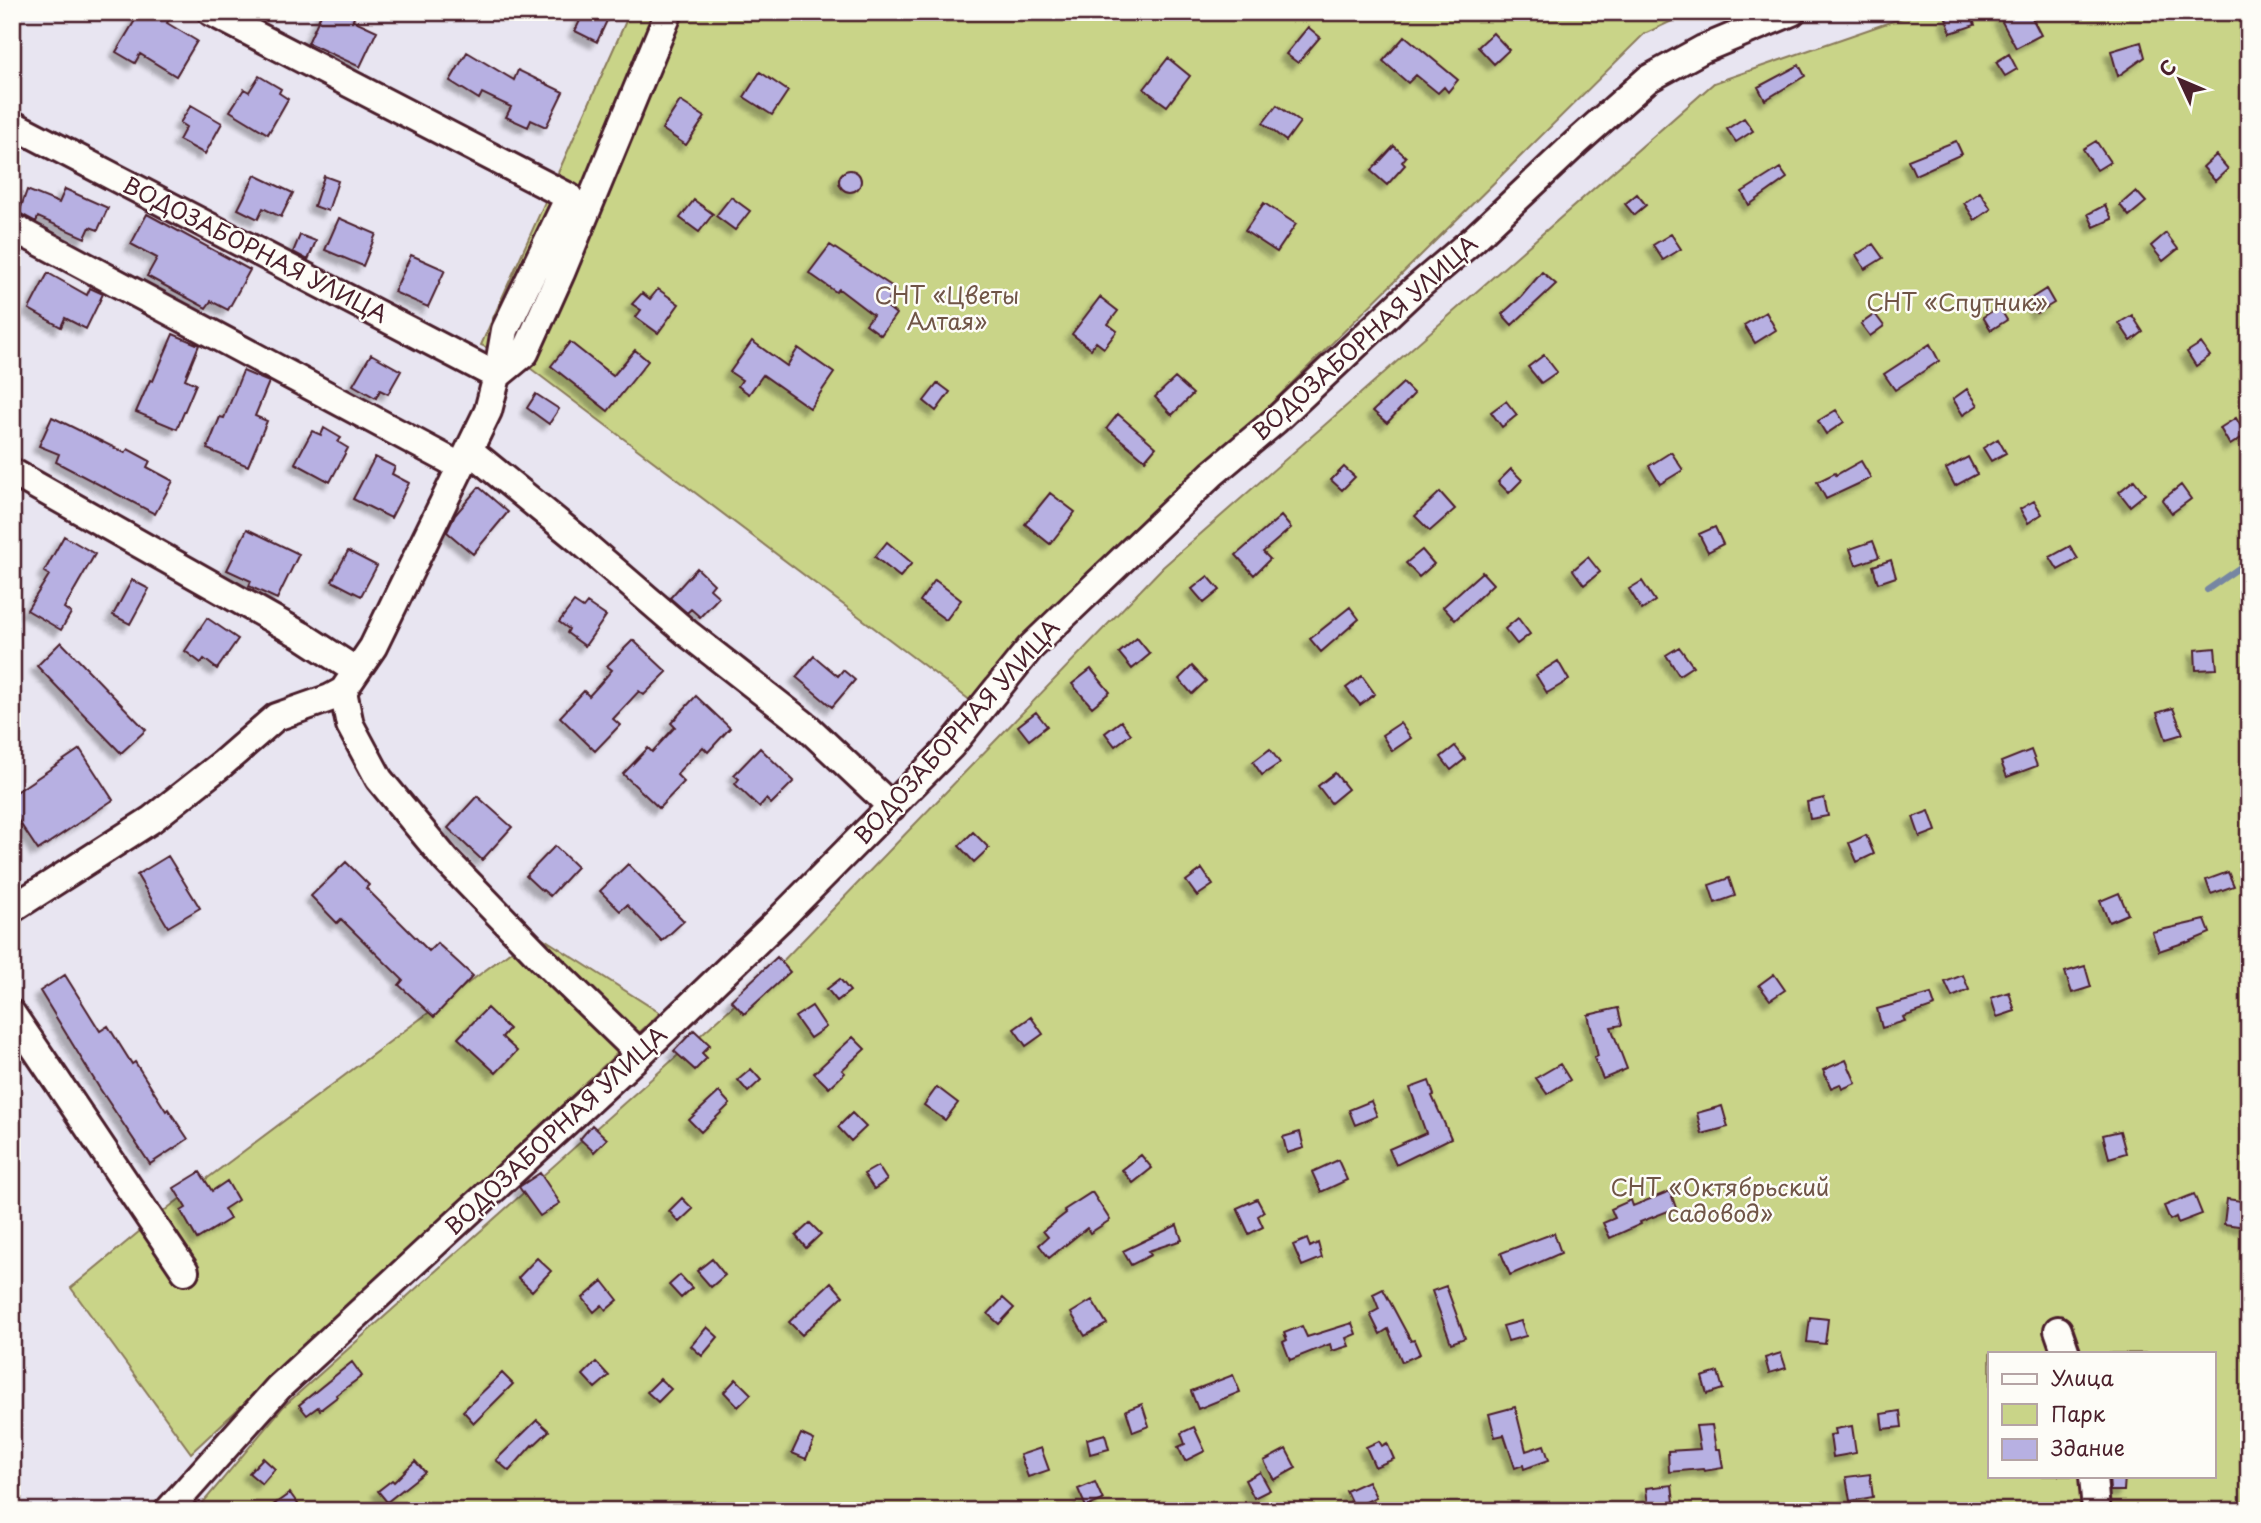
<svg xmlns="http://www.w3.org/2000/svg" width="2261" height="1523" viewBox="0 0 2261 1523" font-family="'Playpen Sans',sans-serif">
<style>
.green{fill:#c9d488;stroke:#8a7a5a;stroke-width:2;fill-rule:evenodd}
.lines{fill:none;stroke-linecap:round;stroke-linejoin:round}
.stream{stroke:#7686a2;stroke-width:6}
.building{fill:#b7b0e2;stroke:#4a1f2b;stroke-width:2;filter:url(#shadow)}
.minor-casing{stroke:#4a1f2b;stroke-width:32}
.minor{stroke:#fdfcf7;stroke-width:26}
.labels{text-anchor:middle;stroke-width:5;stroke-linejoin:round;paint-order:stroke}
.street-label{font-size:23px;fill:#4a1f2b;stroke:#fdfcf7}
.park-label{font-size:23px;fill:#705547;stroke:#fdfcf7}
</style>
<defs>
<filter id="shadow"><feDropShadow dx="-6" dy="6" stdDeviation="2" flood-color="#0004"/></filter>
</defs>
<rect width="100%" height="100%" fill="#e8e5f1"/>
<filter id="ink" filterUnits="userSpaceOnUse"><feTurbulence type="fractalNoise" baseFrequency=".0143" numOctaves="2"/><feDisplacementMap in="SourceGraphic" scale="14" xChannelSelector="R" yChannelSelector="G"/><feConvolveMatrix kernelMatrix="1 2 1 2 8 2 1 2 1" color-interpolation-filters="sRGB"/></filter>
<g filter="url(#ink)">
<path class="green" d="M630,12H1691L1644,34L971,701L526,365L481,345Z
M1919,12H2249V1511H196L283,1407L777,967L1163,567L1714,83ZM1990,1353H2214V1476H1990Z
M535,933L660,1013L191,1453L71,1288L169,1207Z"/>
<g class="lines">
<path class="stream" d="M2207,590L2249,561"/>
</g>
<path class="building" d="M140,12H173L167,23L197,41L176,76L140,54L135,63L116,52Z
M322,12H356L353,20L377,31L360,67L308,43Z
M584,12H611L597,42L575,31Z
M1961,12H1970L1975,25L1951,33L1946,18Z
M2012,12H2029L2041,35L2016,48L2000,18Z
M1308,27L1320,37L1298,63L1286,54Z
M1493,33L1509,50L1494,64L1478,47Z
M1405,36L1458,80L1448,92L1444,87L1438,93L1416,75L1408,83L1383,61Z
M2141,42L2145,57L2118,76L2111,51Z
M467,52L514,80L518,70L563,92L546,127L531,120L528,127L506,117L511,107L482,93L479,99L450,81Z
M2009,54L2017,69L2005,76L1996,62Z
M1168,58L1190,76L1167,106L1144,89Z
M1799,65L1805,76L1765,100L1758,87Z
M760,72L788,91L772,115L744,97Z
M259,76L281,89L279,93L288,99L268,134L230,111L244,89L249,92Z
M680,101L705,117L686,145L662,129Z
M191,105L222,123L205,154L179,140L186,127L180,123Z
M1277,105L1300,122L1286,141L1263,123Z
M1744,118L1753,131L1736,142L1727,129Z
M1956,141L1962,154L1915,175L1908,160Z
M2096,141L2110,162L2097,170L2083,149Z
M1394,146L1406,157L1402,162L1405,165L1387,185L1371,171Z
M2216,155L2228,169L2215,181L2203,167Z
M1780,168L1787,178L1749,205L1742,192Z
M839 181a11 11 0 1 1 22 0a11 11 0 1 1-22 0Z
M255,175L293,193L281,217L263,208L258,219L238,209Z
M324,176L338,181L328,211L314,206Z
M65,189L108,208L98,230L90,227L85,238L38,217L36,222L19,213L27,190L59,203Z
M2136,191L2146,202L2129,216L2120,205Z
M1980,192L1991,209L1975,220L1964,203Z
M1637,194L1646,205L1634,215L1625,204Z
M731,197L750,211L735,230L716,216Z
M694,200L713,214L699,232L680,218Z
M1264,203L1296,224L1277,252L1245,231Z
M2105,205L2112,219L2094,227L2088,214Z
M147,214L250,270L228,310L211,301L206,308L147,276L157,258L131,244Z
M339,218L376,234L363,266L325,250Z
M2166,233L2178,249L2163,261L2151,246Z
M1671,234L1681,249L1663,260L1653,245Z
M300,235L316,241L308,260L293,252Z
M1873,244L1883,258L1865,269L1856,255Z
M830,245L896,289L885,305L896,314L881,335L866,324L873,315L839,289L836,292L809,273Z
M411,255L445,270L428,307L394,292Z
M1542,272L1556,284L1512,325L1502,314L1521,297Z
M48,273L87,295L90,288L103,294L86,329L65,318L61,327L29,309Z
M658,289L679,304L658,333L636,317L641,310L632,304L642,293L650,299Z
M2046,289L2054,303L2037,313L2030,299Z
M1100,297L1118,311L1108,324L1117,331L1104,348L1096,342L1091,349L1072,334Z
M1999,307L2007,320L1991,330L1983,317Z
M1766,312L1776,330L1755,343L1744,325Z
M1875,314L1884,326L1870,336L1861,324Z
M2132,315L2143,332L2131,341L2119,323Z
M173,334L199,345L185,379L196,384L177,429L136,412L150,380L153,381Z
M752,341L787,366L798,348L834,373L810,408L763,375L749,394L738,386L742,380L730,372Z
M570,342L613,376L635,350L648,361L608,411L551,366Z
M2201,343L2210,356L2196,366L2187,352Z
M1930,344L1939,361L1895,390L1884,374Z
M371,354L401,371L388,394L380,390L376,398L353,385Z
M1544,355L1557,372L1541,383L1528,367Z
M243,371L269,382L255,416L267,421L248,466L207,449L220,417L224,418Z
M1175,378L1193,394L1172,415L1155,397Z
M938,383L950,392L936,411L924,401Z
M1403,383L1414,394L1387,423L1373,411Z
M1967,389L1978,405L1963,415L1953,399Z
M536,394L559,409L549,424L527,408Z
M1506,401L1517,415L1502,427L1491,412Z
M1836,410L1844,422L1826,434L1818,421Z
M1118,414L1156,447L1145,460L1107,428Z
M52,417L125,453L128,449L150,461L147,467L173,481L155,514L56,462L59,454L39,446Z
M2236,418L2246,435L2230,445L2220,428Z
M324,428L341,438L338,442L348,448L330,482L295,463L312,431L321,435Z
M1998,439L2006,453L1991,461L1983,448Z
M1671,452L1683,470L1660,484L1649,466Z
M375,457L395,467L392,474L409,483L391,518L353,499Z
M1968,457L1977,474L1955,486L1946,469Z
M1861,461L1871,478L1826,499L1817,482L1835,473L1836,475Z
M1344,467L1355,477L1342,490L1331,480Z
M1511,469L1522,480L1509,493L1498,482Z
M2134,480L2145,494L2130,506L2119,492Z
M2181,485L2191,499L2172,513L2162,500Z
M479,487L508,512L473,554L447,532L455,515Z
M1440,492L1455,509L1430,531L1415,516Z
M1050,493L1075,512L1050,544L1025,524Z
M2034,501L2042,514L2028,523L2020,509Z
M1281,516L1291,528L1263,552L1270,559L1254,575L1236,555Z
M1715,527L1723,544L1708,552L1699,534Z
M247,529L299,554L277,599L249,586L251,581L227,570Z
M64,536L95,554L64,608L71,613L61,630L27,610L49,575L44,572Z
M1873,541L1879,557L1856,565L1850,549Z
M887,542L912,563L900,577L875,557Z
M2070,546L2078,559L2058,570L2050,557Z
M1422,550L1434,564L1419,577L1406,563Z
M348,551L377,566L361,596L332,581Z
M1588,557L1600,572L1584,585L1573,570Z
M1891,560L1896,577L1878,583L1873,566Z
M697,568L714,584L710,589L719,597L700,617L691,609L687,613L670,598Z
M1482,572L1493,584L1455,620L1443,607Z
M1208,576L1220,590L1204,603L1192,589Z
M132,580L149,589L130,624L113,615Z
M935,580L961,600L946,620L920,601Z
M1642,581L1655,601L1642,610L1629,589Z
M574,602L583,608L587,603L606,616L585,646L567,633L569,629L559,622Z
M1350,607L1359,619L1321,652L1310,639Z
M207,618L238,639L217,669L204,659L201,663L185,651Z
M1518,618L1530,634L1517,644L1505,629Z
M1137,638L1150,654L1132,669L1119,653Z
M633,640L667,672L644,695L639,691L613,719L620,725L595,751L560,717L584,691L589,696L599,685L612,670L607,666Z
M61,642L146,730L121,753L37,666Z
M1679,647L1693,666L1679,675L1666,655Z
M2215,648L2217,669L2196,670L2195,650Z
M814,656L838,676L843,670L855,680L832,707L796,677Z
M1558,661L1569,680L1547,693L1536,675Z
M1192,666L1206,681L1192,694L1179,679Z
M1091,669L1110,692L1092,707L1072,684Z
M1362,676L1375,694L1360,705L1346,688Z
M696,696L730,728L708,752L703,747L680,770L677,775L684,782L659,808L623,774L648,748L652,752L675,727L671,723Z
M2173,708L2183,734L2166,739L2157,713Z
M1036,712L1047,726L1029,740L1018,726Z
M1121,721L1131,734L1115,746L1105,733Z
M1400,723L1411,738L1392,751L1382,735Z
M1455,746L1465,759L1451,770L1441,757Z
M760,748L794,781L771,804L766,799L759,807L735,784L739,779L734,775Z
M80,749L113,800L38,850L12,811V795Z
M1270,749L1280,763L1262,775L1253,762Z
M2031,750L2037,766L2007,777L2001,762Z
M1335,773L1348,789L1331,803L1318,786Z
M477,796L512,827L482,860L448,828Z
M1824,798L1828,816L1810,819L1807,802Z
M1929,811L1936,831L1920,837L1913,817Z
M973,832L989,848L974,862L959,846Z
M1866,835L1874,854L1857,862L1849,843Z
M555,846L577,867L550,896L543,890L542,891L526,876Z
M168,856L200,908L168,927L137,875Z
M346,862L369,885L366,888L429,951L437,943L473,976L434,1017L399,985L403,980L341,919L337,923L311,896Z
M628,864L684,921L662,941L627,905L620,911L600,891Z
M1202,869L1213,885L1197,896L1186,881Z
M2228,872L2234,886L2211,894L2206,880Z
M1729,878L1735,896L1715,903L1709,885Z
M2119,893L2128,914L2109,922L2100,901Z
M2205,920L2210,933L2186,943V942L2159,951L2152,932Z
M777,957L790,972L744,1014L731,1000Z
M2085,966L2091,987L2072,993L2065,972Z
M1774,974L1785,990L1770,1000L1759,985Z
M65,975L100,1031L108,1026L132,1064L135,1062L166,1111L168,1109L188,1139L150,1164L100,1089L40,991Z
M1963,975L1969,990L1952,997L1945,982Z
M840,979L850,991L837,1001L827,989Z
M2009,992L2015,1011L1997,1017L1991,998Z
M1931,994L1935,1006L1903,1017L1905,1021L1882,1028L1877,1009Z
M812,1006L826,1027L810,1038L795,1017Z
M487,1008L509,1029L502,1037L517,1051L496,1073L458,1038Z
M1618,1008L1622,1025L1611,1027L1627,1069L1603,1079L1594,1058L1598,1056L1588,1015Z
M1031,1017L1043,1034L1026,1046L1014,1029Z
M694,1030L710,1045L702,1053L707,1058L695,1070L674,1051Z
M853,1037L865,1049L842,1070L845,1073L829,1088L814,1073Z
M1846,1060L1856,1083L1842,1089L1840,1084L1831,1088L1823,1070Z
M1560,1064L1570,1080L1547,1094L1536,1078Z
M751,1069L761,1080L748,1092L738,1080Z
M1429,1081L1434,1095L1432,1096L1451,1138L1396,1165L1389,1149L1426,1133L1410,1088Z
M937,1087L958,1103L945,1120L924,1105Z
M719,1092L730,1104L701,1132L689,1120Z
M1371,1101L1377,1116L1355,1125L1349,1110Z
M1722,1106L1728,1127L1702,1134L1697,1113Z
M852,1113L866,1127L851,1141L838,1127Z
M592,1125L607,1139L594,1152L580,1139Z
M2120,1131L2126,1153L2109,1158L2103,1135Z
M1300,1132L1304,1148L1287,1153L1283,1137Z
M1141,1155L1152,1168L1133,1183L1122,1170Z
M1338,1160L1347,1180L1321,1192L1312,1172Z
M878,1166L887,1180L874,1189L864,1174Z
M200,1172L212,1191L227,1181L238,1200L224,1209L230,1219L197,1239L181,1211L186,1208L174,1188Z
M540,1173L560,1203L540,1216L519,1187Z
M1670,1191L1676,1208L1640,1222L1641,1224L1610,1238L1603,1223L1615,1218L1611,1209L1631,1200L1633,1206Z
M1092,1192L1110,1220L1090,1233L1087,1228L1049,1258L1039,1245L1048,1237L1043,1231L1066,1213L1064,1210Z
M2194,1194L2202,1214L2178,1223L2176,1217L2170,1220L2164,1206Z
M682,1198L693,1209L679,1222L669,1211Z
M1257,1199L1264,1212L1258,1216L1263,1227L1249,1234L1237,1208Z
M2227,1199L2249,1202L2246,1227L2224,1224Z
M810,1223L821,1234L806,1248L796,1236Z
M1177,1225L1182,1240L1148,1251L1151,1255L1131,1265L1123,1251Z
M1554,1233L1561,1253L1510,1275L1501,1253Z
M1307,1239L1310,1247L1318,1243L1322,1258L1302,1266L1293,1245Z
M537,1258L551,1271L532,1291L518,1278Z
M712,1259L725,1275L711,1287L697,1271Z
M680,1275L692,1288L681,1298L669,1285Z
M603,1281L618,1300L606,1310L602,1305L594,1312L583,1298Z
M831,1282L843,1296L802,1335L789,1322Z
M1446,1286L1465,1338L1451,1343L1432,1291Z
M1383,1289L1411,1341L1414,1340L1420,1354L1402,1362L1388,1329L1380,1334L1370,1314L1379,1309L1373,1294Z
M1003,1298L1014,1308L999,1324L988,1314Z
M1092,1300L1107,1324L1085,1336L1071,1313Z
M1810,1317L1828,1319L1825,1344L1807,1342Z
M1521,1321L1526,1336L1508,1341L1503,1326Z
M1352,1323L1356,1334L1346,1338L1349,1346L1332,1351L1330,1344L1290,1360L1283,1342L1287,1340L1284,1333L1302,1326L1307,1337Z
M707,1327L718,1337L702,1356L691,1346Z
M1781,1353L1786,1368L1769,1373L1765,1358Z
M352,1362L362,1376L336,1395L337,1397L320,1410L318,1407L307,1415L299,1405Z
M596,1362L609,1376L595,1388L583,1375Z
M1718,1372L1723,1389L1707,1394L1702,1377Z
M502,1373L513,1384L474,1423L463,1411Z
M1233,1375L1240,1392L1198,1409L1191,1391Z
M660,1379L671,1389L658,1402L647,1392Z
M736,1379L751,1394L738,1407L724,1392Z
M1142,1404L1149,1426L1133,1432L1126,1410Z
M1515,1407L1526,1451L1544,1445L1549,1460L1524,1469L1523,1465L1515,1468L1504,1435L1495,1437L1489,1414Z
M1900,1411L1902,1427L1883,1429L1881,1414Z
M537,1420L549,1431L533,1446L532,1445L509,1471L496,1460Z
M1712,1425L1716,1449H1720L1723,1468L1704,1471L1703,1469L1669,1472L1668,1451L1700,1449L1696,1426Z
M1852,1426L1856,1453L1833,1457L1830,1435L1836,1434L1835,1429Z
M1194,1427L1205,1451L1185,1461L1178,1447L1185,1444L1181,1433Z
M801,1434L814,1440L806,1459L792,1453Z
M1105,1434L1109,1449L1090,1454L1087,1439Z
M1379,1441L1382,1446L1387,1443L1394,1459L1375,1467L1366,1447Z
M1041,1448L1049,1470L1028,1477L1020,1455Z
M1286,1449L1296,1468L1274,1480L1264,1461Z
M263,1458L275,1469L262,1484L249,1473Z
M415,1461L425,1472L387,1502L378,1491L392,1480L394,1482Z
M1260,1472L1270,1490L1254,1498L1245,1480Z
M1870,1474L1873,1497L1850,1501L1846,1477Z
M2109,1476H2125L2124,1491H2110Z
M1368,1481L1376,1497L1354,1508L1346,1491Z
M1095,1482L1103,1500L1086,1507L1078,1489Z
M1672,1485L1674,1502L1648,1505L1646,1488Z
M290,1493L303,1511H265Z"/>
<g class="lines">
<defs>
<path id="minor" d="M12,124L497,376
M12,227L460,466
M497,376L525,353L561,273L669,12
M469,450L578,539L687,633L806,726L892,807
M12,472L301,635L355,670
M343,691L350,725L379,779L446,860L542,959L640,1054
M12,909L151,820L222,764L276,717L330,698L343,691L373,647L488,411L497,376L505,330L569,197L211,12
M12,1014L185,1271
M2058,1330L2066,1353
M2093,1476L2096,1511
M168,1511L279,1387L640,1054L779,920L951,746L1030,648L1212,474L1275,421L1413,291L1474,239L1577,142L1648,79L1703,49L1792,12"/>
</defs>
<use href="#minor" class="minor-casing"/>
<use href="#minor" class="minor"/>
</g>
</g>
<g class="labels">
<g class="street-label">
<text transform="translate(255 250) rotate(27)" y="8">ВОДОЗАБОРНАЯ УЛИЦА</text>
<text transform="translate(1365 338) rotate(-42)" y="8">ВОДОЗАБОРНАЯ УЛИЦА</text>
<text transform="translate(957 732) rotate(-48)" y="8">ВОДОЗАБОРНАЯ УЛИЦА</text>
<text transform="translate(556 1131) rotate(-43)" y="8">ВОДОЗАБОРНАЯ УЛИЦА</text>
</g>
<g class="park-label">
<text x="947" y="304">СНТ «Цветы<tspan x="947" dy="26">Алтая»</tspan></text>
<text x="1957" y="311">СНТ «Спутник»</text>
<text x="1720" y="1196">СНТ «Октябрьский<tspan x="1720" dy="26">садовод»</tspan></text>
</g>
</g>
<rect width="2261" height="1523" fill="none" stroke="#fdfcf7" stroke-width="42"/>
<rect x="21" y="21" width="2219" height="1481" fill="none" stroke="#4a1f2b" stroke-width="2.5" filter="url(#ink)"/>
<rect x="1988" y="1352" width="228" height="126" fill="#fdfcf7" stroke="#b5a4a5" stroke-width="2"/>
<rect x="2002" y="1374" width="35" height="10" fill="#fdfcf7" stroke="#b5a4a5" stroke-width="2"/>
<text x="2051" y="1386" font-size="21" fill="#4a1f2b">Улица</text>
<rect x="2002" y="1404" width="35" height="21" fill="#c9d488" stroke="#b5a4a5" stroke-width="2"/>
<text x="2051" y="1422" font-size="21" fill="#4a1f2b">Парк</text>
<rect x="2002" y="1439" width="35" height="21" fill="#b7b0e2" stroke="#b5a4a5" stroke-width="2"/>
<text x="2051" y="1456" font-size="21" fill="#4a1f2b">Здание</text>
<g transform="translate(2180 80) rotate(314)" stroke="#fdfcf7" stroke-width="5" paint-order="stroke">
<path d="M0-5L12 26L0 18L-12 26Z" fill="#4a1f2b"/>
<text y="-10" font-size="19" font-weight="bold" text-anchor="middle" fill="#4a1f2b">С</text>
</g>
</svg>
